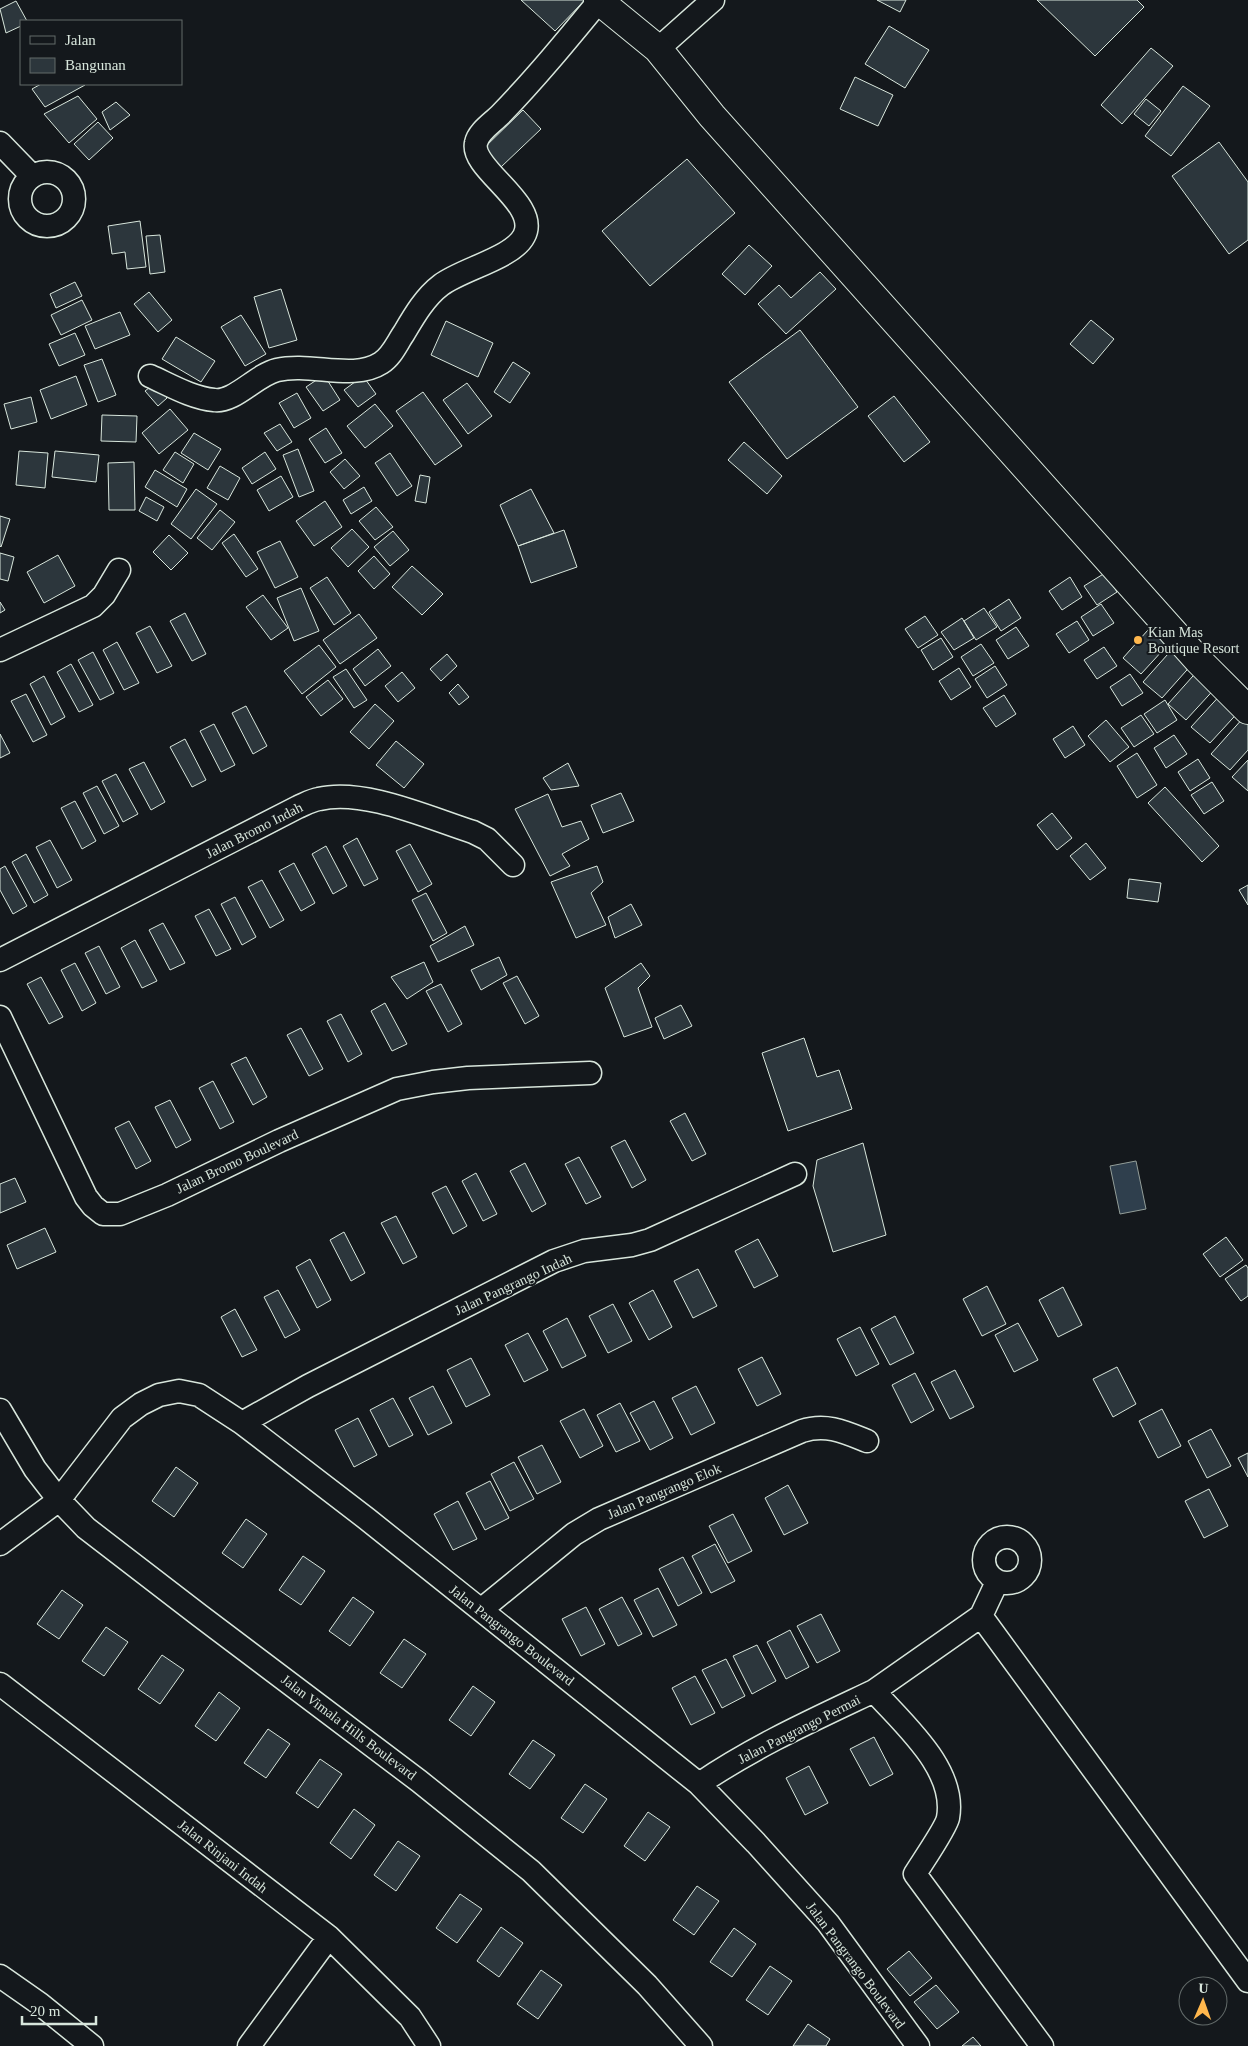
<svg xmlns="http://www.w3.org/2000/svg" width="1248" height="2046" viewBox="0 0 1248 2046" font-family="'Times New Roman',serif">
<style>
.water{fill:#2f3f4d;stroke:#939e99}
.building{fill:#2c363c;stroke:#d8e6dc}
.lines{fill:none;stroke-linecap:round;stroke-linejoin:round}
.street-casing{stroke:#d8e6dc;stroke-width:25}
.secondary-casing{stroke:#d8e6dc;stroke-width:30}
.street{stroke:#14181c;stroke-width:22}
.secondary{stroke:#14181c;stroke-width:28}
.poi-dot{fill:#ffb74d;stroke:#14181c;stroke-width:2}
.labels{text-anchor:middle;stroke-width:4;stroke-linejoin:round;paint-order:stroke}
.poi-label{font-size:14px;fill:#d8e6dc;stroke:#14181c;text-anchor:start}
.street-label{font-size:14px;fill:#d8e6dc;stroke:#14181c}
</style>
<rect width="100%" height="100%" fill="#14181c"/>
<path class="water" d="M1136,1161L1146,1209L1120,1214L1110,1166Z"/>
<path class="building" d="M521,0H585L555,31Z
M877,0H906L900,12Z
M1037,0H1137L1144,7L1095,56Z
M16,1L27,21H21V26L6,33L0,9Z
M889,26L929,50L905,88L865,64Z
M1151,48L1173,66L1122,124L1101,105Z
M855,77L893,95L878,126L840,109Z
M41,84H84L85,85L45,107L32,89Z
M1183,86L1210,106L1171,156L1145,136Z
M78,96L97,119L69,143L44,114Z
M1146,99L1161,111L1149,126L1134,114Z
M116,102L130,115L110,130L102,112Z
M523,110L541,129L501,167L483,149Z
M98,122L113,138L89,160L74,144Z
M1219,142L1248,182V240L1229,254L1172,176Z
M687,159L735,213L650,286L602,231Z
M140,221L146,267L127,269L125,252L112,254L108,226Z
M160,235L165,272L150,274L146,236Z
M749,245L772,266L745,295L722,274Z
M820,272L836,289L786,334L758,304L779,285L791,298Z
M75,282L82,296L56,308L50,294Z
M281,289L297,340L269,348L254,297Z
M149,292L172,320L158,332L134,304Z
M82,300L92,320L61,335L51,315Z
M120,312L130,335L95,349L85,326Z
M241,315L266,354L245,366L221,327Z
M1091,320L1114,339L1093,364L1070,344Z
M446,321L493,343L478,377L431,355Z
M800,330L858,407L787,459L729,382Z
M75,333L85,355L59,366L49,344Z
M176,337L215,361L201,382L162,359Z
M102,359L116,395L98,402L84,365Z
M513,362L530,373L510,403L494,392Z
M324,375L340,400L323,411L306,387Z
M76,376L87,405L51,419L40,390Z
M363,376L376,394L358,407L344,390Z
M467,383L492,416L468,434L443,400Z
M154,384L167,398L158,406L145,391Z
M423,392L462,446L435,465L396,411Z
M297,393L311,418L294,428L279,403Z
M894,396L930,442L904,462L868,416Z
M31,397L37,422L11,429L4,404Z
M375,404L393,426L365,448L347,426Z
M170,409L188,430L159,454L142,433Z
M102,415L137,416L136,442L101,441Z
M280,424L292,442L277,451L264,433Z
M326,428L342,453L325,463L309,439Z
M194,433L221,449L208,470L181,453Z
M744,442L782,476L767,494L728,460Z
M298,449L314,491L299,497L283,455Z
M19,451L48,453L45,488L16,485Z
M55,451L99,455L96,482L52,477Z
M175,452L194,464L183,483L163,470Z
M265,452L276,469L252,484L242,468Z
M390,453L412,486L397,496L375,463Z
M345,459L360,476L344,489L330,472Z
M134,462L135,510H109L108,463Z
M220,466L240,478L228,500L207,488Z
M155,470L187,489L177,507L145,487Z
M420,475L430,477L426,503L415,501Z
M281,476L293,497L269,511L257,490Z
M364,487L372,501L351,514L343,500Z
M196,489L217,504L191,539L171,524Z
M531,489L554,533L518,546L500,505Z
M146,497L164,507L157,521L139,511Z
M325,501L342,527L314,546L296,521Z
M376,507L393,527L375,540L359,521Z
M220,510L235,522L212,550L197,538Z
M0,516L10,519L1,547L0,546Z
M352,529L369,547L348,567L331,548Z
M564,530L577,567L531,583L518,546Z
M393,531L409,550L390,566L374,547Z
M234,534L258,569L246,577L222,543Z
M169,535L188,553L171,570L153,552Z
M280,541L298,577L275,588L257,552Z
M0,553L14,557L8,581L0,579Z
M58,555L75,586L44,603L27,572Z
M374,556L390,574L374,589L358,571Z
M412,566L443,594L422,615L392,587Z
M1105,573L1117,592L1097,605L1084,586Z
M327,577L351,613L334,625L310,588Z
M1070,577L1082,597L1062,610L1049,591Z
M301,588L319,631L294,641L277,598Z
M263,595L288,628L271,640L246,607Z
M1009,599L1021,618L1001,631L989,612Z
M0,602L5,610L0,613Z
M1101,604L1114,623L1093,636L1081,617Z
M984,608L997,627L976,640L964,621Z
M185,613L206,654L192,661L170,621Z
M359,614L377,638L340,664L323,640Z
M925,616L938,635L918,648L905,629Z
M962,618L974,638L954,650L941,632Z
M1077,621L1089,640L1069,653L1056,634Z
M1156,621L1174,638L1141,674L1123,658Z
M150,626L172,666L157,673L136,633Z
M1016,627L1029,646L1008,659L996,640Z
M941,638L953,657L933,670L921,650Z
M117,642L139,683L124,690L103,650Z
M981,644L994,663L973,676L961,657Z
M319,645L336,667L302,694L284,671Z
M1176,645L1194,662L1162,698L1143,682Z
M1104,647L1117,666L1097,679L1084,660Z
M378,649L391,666L365,686L353,669Z
M93,652L114,693L100,700L78,660Z
M447,654L457,666L441,681L430,669Z
M71,664L93,705L79,712L57,672Z
M995,666L1007,685L987,698L975,679Z
M1201,667L1219,684L1186,720L1168,704Z
M959,668L971,687L951,700L939,681Z
M346,669L367,700L354,708L333,677Z
M402,672L415,688L398,702L385,686Z
M1130,674L1143,693L1122,706L1110,687Z
M44,676L65,717L51,725L30,684Z
M328,680L343,699L321,716L306,697Z
M458,684L469,697L459,705L449,693Z
M1224,691L1243,707L1210,743L1191,727Z
M26,694L47,735L33,742L11,701Z
M1004,695L1016,714L996,727L983,708Z
M1165,700L1177,720L1157,733L1144,714Z
M375,704L394,721L369,749L350,732Z
M246,706L267,746L253,754L232,713Z
M1141,715L1154,734L1134,747L1121,728Z
M1244,717L1248,721V750L1230,770L1211,754Z
M1106,720L1129,747L1110,762L1088,736Z
M214,724L235,765L221,772L200,731Z
M1073,726L1085,745L1065,758L1053,739Z
M0,734L10,753L0,758Z
M1174,735L1187,754L1166,768L1154,748Z
M185,739L206,780L192,787L170,747Z
M396,741L424,764L404,788L376,765Z
M1137,753L1157,785L1137,798L1117,766Z
M1198,759L1210,778L1190,791L1178,772Z
M1248,760V791L1232,777Z
M144,762L165,802L151,810L129,769Z
M568,763L579,786L551,790L543,778Z
M116,774L138,814L123,822L102,781Z
M1212,782L1224,801L1204,814L1191,795Z
M97,786L119,826L104,834L83,793Z
M1165,787L1219,846L1202,862L1148,803Z
M621,793L634,821L603,833L591,805Z
M548,794L562,827L581,821L589,839L562,854L570,866L550,876L515,809Z
M75,801L96,841L82,849L61,808Z
M1052,813L1072,838L1057,850L1037,825Z
M357,838L378,879L364,886L343,846Z
M50,840L72,880L57,888L36,847Z
M1086,843L1106,868L1090,880L1070,856Z
M410,844L432,884L418,892L396,851Z
M326,846L347,886L333,894L312,854Z
M26,854L48,895L34,903L12,862Z
M294,863L315,903L301,911L279,871Z
M5,866L27,906L13,914L0,890V869Z
M597,866L603,882L591,893L606,925L576,938L551,882Z
M1129,879L1161,883L1158,902L1127,898Z
M262,880L284,920L270,928L248,887Z
M1248,885V905L1239,890Z
M426,893L447,933L433,941L412,900Z
M235,897L256,937L242,945L221,904Z
M631,904L642,925L615,938L608,917Z
M209,909L231,949L216,956L195,916Z
M163,923L185,963L170,970L149,930Z
M465,926L474,945L438,962L430,946Z
M135,940L157,981L142,988L121,948Z
M99,946L120,987L106,994L85,953Z
M499,957L507,975L481,990L471,970Z
M424,962L433,982L407,999L391,977Z
M75,963L96,1003L82,1011L61,970Z
M641,963L650,976L638,988L652,1027L624,1037L605,988Z
M517,976L539,1016L525,1024L503,983Z
M41,977L63,1017L49,1024L27,984Z
M441,984L462,1024L448,1032L426,991Z
M385,1003L407,1044L392,1051L371,1011Z
M681,1005L692,1026L664,1039L655,1018Z
M341,1014L362,1054L348,1062L327,1021Z
M301,1028L323,1069L309,1076L287,1035Z
M804,1038L817,1077L839,1070L852,1109L788,1131L762,1053Z
M246,1057L267,1097L253,1105L231,1064Z
M213,1081L234,1122L220,1129L199,1088Z
M170,1100L191,1140L176,1148L155,1107Z
M685,1113L706,1154L692,1161L670,1121Z
M129,1121L151,1161L136,1169L115,1128Z
M625,1140L646,1180L632,1188L611,1147Z
M863,1143L886,1235L833,1252L813,1186L817,1160Z
M579,1157L601,1197L586,1204L565,1164Z
M525,1163L546,1204L532,1212L510,1171Z
M476,1173L497,1214L483,1221L462,1181Z
M15,1178L26,1202L0,1213V1184Z
M446,1186L467,1226L453,1234L432,1193Z
M396,1216L417,1257L403,1264L381,1223Z
M45,1228L56,1252L17,1269L7,1245Z
M344,1232L365,1273L351,1281L330,1240Z
M1226,1237L1243,1260L1220,1277L1203,1254Z
M758,1239L778,1276L754,1288L735,1251Z
M310,1259L331,1300L317,1308L296,1267Z
M1246,1265L1248,1268V1296L1241,1301L1225,1279Z
M698,1269L717,1306L693,1318L674,1281Z
M987,1286L1006,1324L982,1336L963,1299Z
M1063,1287L1082,1325L1058,1337L1039,1300Z
M278,1290L300,1330L285,1338L264,1297Z
M653,1290L672,1327L649,1340L629,1303Z
M613,1304L632,1341L608,1353L589,1316Z
M235,1309L257,1350L242,1357L221,1317Z
M895,1316L914,1353L890,1365L871,1329Z
M567,1318L586,1356L562,1368L543,1331Z
M1018,1323L1038,1360L1014,1372L995,1335Z
M860,1327L879,1364L856,1376L837,1339Z
M528,1333L548,1370L524,1382L505,1345Z
M762,1357L781,1394L757,1406L738,1369Z
M471,1358L490,1395L466,1407L447,1370Z
M1117,1367L1136,1404L1113,1417L1093,1379Z
M955,1370L974,1407L950,1419L931,1382Z
M915,1373L934,1410L911,1423L892,1385Z
M433,1386L452,1423L428,1435L409,1398Z
M696,1386L715,1423L691,1435L672,1398Z
M393,1398L413,1435L389,1447L370,1410Z
M654,1401L673,1438L650,1450L630,1413Z
M620,1403L640,1441L616,1452L597,1415Z
M584,1409L603,1446L580,1458L560,1421Z
M1162,1409L1181,1446L1158,1458L1139,1421Z
M358,1418L377,1455L354,1467L335,1430Z
M1211,1429L1231,1466L1207,1478L1188,1441Z
M542,1445L561,1482L537,1494L518,1457Z
M1248,1453V1477L1238,1458Z
M514,1462L534,1499L510,1511L491,1474Z
M176,1467L198,1483L174,1517L152,1501Z
M490,1481L509,1518L485,1530L466,1493Z
M788,1485L808,1523L784,1535L765,1498Z
M1209,1489L1228,1526L1204,1538L1185,1501Z
M458,1501L477,1539L453,1550L434,1514Z
M733,1514L752,1551L728,1563L709,1526Z
M246,1519L267,1534L243,1568L222,1553Z
M715,1544L735,1581L711,1593L692,1556Z
M303,1556L325,1571L301,1605L279,1590Z
M683,1557L702,1593L678,1606L659,1569Z
M658,1588L677,1625L653,1637L634,1600Z
M62,1590L83,1605L59,1639L37,1624Z
M353,1597L374,1612L350,1646L329,1631Z
M622,1597L642,1634L618,1646L599,1609Z
M586,1607L605,1644L581,1656L562,1619Z
M821,1614L840,1651L817,1663L797,1626Z
M106,1627L128,1642L104,1676L82,1661Z
M790,1630L809,1667L786,1679L767,1642Z
M404,1639L426,1654L402,1688L380,1673Z
M757,1645L776,1681L752,1694L733,1656Z
M162,1655L184,1670L160,1704L138,1689Z
M726,1659L745,1696L722,1708L702,1670Z
M695,1676L715,1713L691,1725L672,1688Z
M473,1686L495,1702L471,1736L449,1720Z
M219,1692L240,1708L216,1741L195,1726Z
M268,1729L290,1744L266,1778L244,1763Z
M874,1737L893,1774L870,1786L850,1749Z
M533,1740L555,1755L530,1789L509,1774Z
M320,1759L342,1774L318,1808L296,1793Z
M809,1766L828,1803L805,1815L786,1778Z
M585,1784L607,1799L583,1833L561,1818Z
M354,1809L375,1825L351,1859L330,1843Z
M648,1812L670,1827L645,1861L624,1846Z
M398,1841L420,1856L396,1891L374,1875Z
M697,1886L719,1901L694,1935L673,1920Z
M460,1894L482,1909L457,1943L436,1928Z
M501,1927L523,1943L499,1977L477,1961Z
M734,1928L756,1944L732,1977L710,1962Z
M909,1951L932,1978L910,1996L887,1969Z
M770,1966L792,1981L768,2015L746,2000Z
M541,1970L562,1985L538,2019L517,2004Z
M936,1985L959,2012L937,2029L914,2002Z
M808,2024L830,2039L826,2046H793Z
M973,2037L981,2046H962Z"/>
<g class="lines">
<defs>
<path id="street" d="M658,49L713,0
M0,143L32,176
M20 199a27 27 0 1 1 54 0a27 27 0 1 1-54 0Z
M150,376C170,385 192,398 214,400C234,403 256,375 277,370C311,362 353,381 381,363C392,356 397,343 404,333C414,316 425,297 441,285C462,269 513,258 524,236C541,204 470,169 476,143C478,132 492,123 500,115C535,79 567,40 599,1
M0,650L93,606L104,595L119,570
M0,960L298,807C305,804 312,800 319,799C363,788 429,818 473,832L487,839L513,865
M0,1017L86,1197L93,1206L103,1214H120L167,1195L279,1141L397,1089L433,1082L468,1078L590,1073
M0,1410L35,1469L59,1500L86,1528L199,1615L419,1781L531,1871L647,1985L701,2046
M242,1423L308,1386L554,1261L584,1251L632,1245L650,1240L795,1174
M984 1560a23 23 0 1 1 46 0a23 23 0 1 1-46 0Z
M0,1544L59,1500L122,1418L141,1404L159,1395L179,1391L199,1395L242,1423L367,1519L699,1784L756,1843L828,1923L918,2046
M997,1582L981,1616L874,1691C903,1724 957,1769 948,1818C946,1828 921,1864 915,1874L1042,2046
M482,1609L574,1534L599,1519L802,1431C826,1423 845,1432 867,1441
M981,1616L1248,1981
M0,1684L329,1937L410,2017L429,2046
M699,1784C755,1746 813,1720 874,1691
M0,1976L40,2004L92,2046
M249,2046L329,1937"/>
<path id="secondary" d="M598,0L658,49L712,116L1198,660L1248,710"/>
</defs>
<use href="#street" class="street-casing"/>
<use href="#secondary" class="secondary-casing"/>
<use href="#street" class="street"/>
<use href="#secondary" class="secondary"/>
</g>
<circle class="poi-dot" cx="1138" cy="640" r="5"/>
<g class="labels">
<g class="poi-label">
<text x="1148" y="637">Kian Mas<tspan x="1148" dy="16">Boutique Resort</tspan></text>
</g>
<g class="street-label">
<text transform="translate(254 830) rotate(-27)" y="5">Jalan Bromo Indah</text>
<text transform="translate(237 1161) rotate(-25)" y="5">Jalan Bromo Boulevard</text>
<text transform="translate(513 1284) rotate(-25)" y="5">Jalan Pangrango Indah</text>
<text transform="translate(664 1491) rotate(-23)" y="5">Jalan Pangrango Elok</text>
<text transform="translate(512 1635) rotate(38)" y="5">Jalan Pangrango Boulevard</text>
<text transform="translate(349 1727) rotate(37)" y="5">Jalan Vimala Hills Boulevard</text>
<text transform="translate(799 1729) rotate(-27)" y="5">Jalan Pangrango Permai</text>
<text transform="translate(223 1856) rotate(38)" y="5">Jalan Rinjani Indah</text>
<text transform="translate(856 1965) rotate(53)" y="5">Jalan Pangrango Boulevard</text>
</g>
</g>
<rect x="20" y="20" width="162" height="65" fill="#14181c" stroke="#626a69"/>
<rect x="30" y="36" width="25" height="8" fill="#14181c" stroke="#626a69"/>
<text x="65" y="45" font-size="15" fill="#d8e6dc">Jalan</text>
<rect x="30" y="58" width="25" height="15" fill="#2c363c" stroke="#626a69"/>
<text x="65" y="70" font-size="15" fill="#d8e6dc">Bangunan</text>
<g transform="translate(1203 2001) rotate(2)"><circle r="24" fill="#14181c" stroke="#626a69"/>
<path d="M0-4L9 19L0 12L-9 19Z" fill="#ffb74d"/>
<text y="-8" font-size="14" font-weight="bold" text-anchor="middle" fill="#d8e6dc">U</text>
</g>
<path d="M22 2016v8h74v-8" fill="none" stroke="#d8e6dc" stroke-width="2.5"/>
<text x="30" y="2016" font-size="15" fill="#d8e6dc" stroke="#14181c" stroke-width="4" paint-order="stroke">20 m</text>
</svg>
